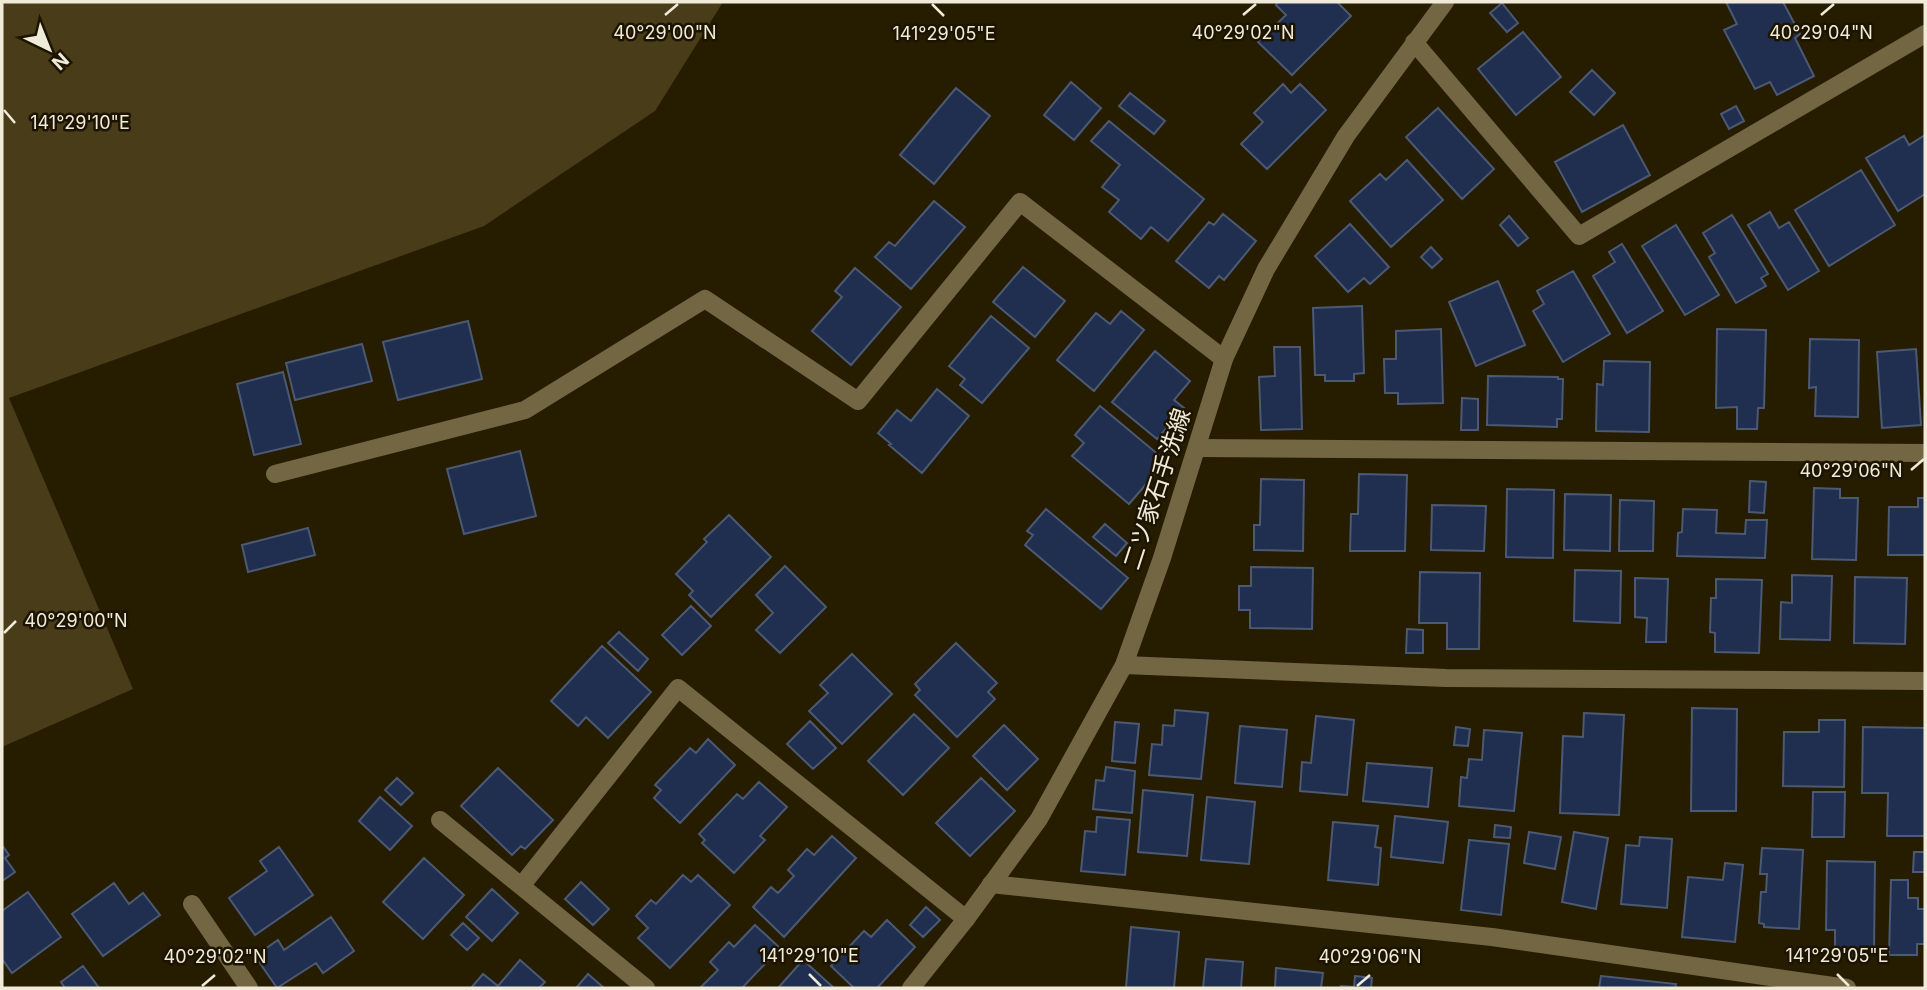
<svg xmlns="http://www.w3.org/2000/svg" width="1927" height="990" viewBox="0 0 1927 990" font-family="Inter,'Noto Sans JP',sans-serif">
<style>
.green{fill:#483c19}
.building{fill:#202e4f;stroke:#4c5973;stroke-width:2}
.lines{fill:none;stroke-linecap:round;stroke-linejoin:round}
.minor{stroke:#736642;stroke-width:18}
.tertiary{stroke:#736642;stroke-width:18}
.ticks{fill:none;stroke:#f0ead9;stroke-width:2.5}
.labels{text-anchor:middle;stroke-width:5;stroke-linejoin:round;paint-order:stroke}
.street-label{font-size:24px;fill:#f0ead9;stroke:#1d1400}
.ticks-label{font-size:18px;text-anchor:middle;fill:#f0ead9;stroke:#1d1400;stroke-width:5;stroke-linejoin:round;paint-order:stroke}
</style>
<rect width="100%" height="100%" fill="#261d01"/>
<path class="green" d="M2,2H723L655,111L484,226L9,398L133,689L2,747Z"/>
<path class="building" d="M1278,2H1337L1351,16L1292,75L1258,42L1286,15L1276,5Z
M1726,2H1783L1800,34L1795,38L1814,76L1777,95L1770,82L1755,89L1724,30L1737,24Z
M1502,3L1518,23L1507,32L1490,13Z
M1523,32L1561,77L1516,115L1478,69Z
M1592,70L1615,93L1594,115L1570,92Z
M1071,82L1101,108L1074,140L1044,115Z
M1283,84L1291,93L1300,84L1326,110L1267,169L1241,144L1263,122L1254,113Z
M956,88L990,116L934,184L900,155Z
M1130,93L1165,121L1154,134L1119,106Z
M1736,106L1744,121L1729,129L1721,114Z
M1438,108L1494,169L1462,199L1406,137Z
M1109,121L1204,199L1168,241L1151,227L1141,239L1109,212L1119,200L1102,187L1120,165L1091,141Z
M1623,125L1650,175L1582,212L1555,162Z
M1925,135V194L1898,211L1866,158L1904,136L1909,145Z
M1407,160L1443,200L1391,247L1350,201L1380,174L1386,180Z
M1861,170L1895,225L1829,266L1795,210Z
M934,201L965,227L911,289L875,257L889,242L895,246Z
M1770,212L1779,228L1789,222L1819,271L1788,290L1748,225Z
M1223,214L1256,241L1224,280L1219,276L1209,288L1176,261L1209,222L1214,225Z
M1732,215L1768,274L1761,278L1766,286L1736,303L1709,257L1715,253L1703,233Z
M1509,216L1528,238L1518,246L1500,225Z
M1350,224L1389,267L1370,284L1364,278L1348,292L1315,256Z
M1676,225L1719,295L1685,315L1642,246Z
M1622,244L1663,311L1627,333L1593,276L1615,262L1609,252Z
M1431,247L1442,259L1432,268L1421,257Z
M1023,267L1065,301L1035,337L993,302Z
M855,268L901,307L851,365L812,331L842,297L835,291Z
M1573,271L1610,334L1563,362L1533,311L1544,304L1537,291Z
M1498,281L1525,345L1476,366L1449,302Z
M1362,306L1364,373L1354,374V381H1325V375H1315L1313,308Z
M1121,311L1144,330L1094,391L1057,360L1096,313L1110,324Z
M991,316L1029,348L982,403L960,385L965,379L949,366Z
M468,321L482,379L398,400L383,342Z
M1441,329L1443,403L1398,404V393H1385L1384,359H1396V331Z
M1717,329L1766,330L1764,408H1758L1757,429H1737V407L1716,408Z
M1810,339L1859,340L1858,417L1815,416L1816,387L1809,388Z
M362,344L372,381L295,400L286,363Z
M1274,347H1300L1302,429L1261,430L1259,377L1275,376Z
M1916,349L1921,425L1882,428L1877,352Z
M1155,351L1190,381L1174,400L1184,408L1157,439L1112,402Z
M1604,361L1650,362L1649,432L1596,431L1597,384L1603,385Z
M283,372L301,444L254,455L237,384Z
M1488,376L1558,377V379H1563L1562,419H1557V427L1487,425Z
M937,389L969,416L922,473L889,445L891,444L878,433L897,410L911,421Z
M1462,398L1478,399V430H1461Z
M1100,406L1166,461L1129,504L1072,456L1084,443L1075,435Z
M520,451L536,516L464,534L447,469Z
M1359,474L1407,475L1405,551H1350L1351,514H1358Z
M1261,479L1304,480L1303,551L1254,550V525H1260Z
M1750,481L1766,482L1764,513L1749,512Z
M1814,488L1840,489V498H1858L1856,560L1812,559Z
M1507,489L1554,490L1553,558L1506,557Z
M1565,494L1611,495L1610,551L1564,550Z
M1918,498H1925V555H1888L1889,507H1918Z
M1620,500L1654,501L1653,551H1619Z
M1432,505L1486,506L1484,551L1431,550Z
M1046,509L1128,578L1101,609L1025,545L1033,535L1027,531Z
M1683,509L1717,510L1716,533L1745,534L1746,520H1767L1765,558L1677,556L1678,533L1682,532Z
M729,515L771,557L711,617L689,595L693,591L676,574L707,542L704,539Z
M1105,524L1127,543L1116,556L1093,537Z
M308,528L315,555L248,572L242,545Z
M785,566L826,607L780,653L756,630L773,613L756,595Z
M1251,567L1313,568L1312,629L1250,628V610H1239V586H1251Z
M1575,570L1621,571L1620,623L1574,621Z
M1420,572L1480,573L1479,649H1447V623H1419Z
M1792,575L1832,576L1830,640L1780,639L1781,602L1792,603Z
M1855,577L1907,578L1905,644L1854,643Z
M1635,578L1668,579L1666,642H1646L1647,618L1635,617Z
M1716,579L1762,580L1759,653L1715,652V633L1710,632L1711,598H1716Z
M691,606L711,626L682,655L662,635Z
M1407,629L1423,630V653H1406Z
M619,632L648,659L638,671L608,643Z
M956,643L997,683L988,692L995,699L957,737L915,695L920,690L915,684Z
M602,646L651,692L608,738L586,717L578,726L551,701Z
M852,654L892,694L842,744L809,711L828,693L820,685Z
M1692,708L1737,709L1736,811H1691Z
M1175,710L1208,713L1201,779L1149,775L1152,744L1162,745L1163,725L1174,726Z
M1584,713L1624,715L1619,815L1560,813L1563,736L1583,737Z
M914,714L949,748L903,795L868,761Z
M1316,716L1354,720L1347,795L1300,791L1302,762L1311,763Z
M1819,720H1845L1844,787L1783,786L1784,732H1819Z
M810,721L836,748L813,769L787,744Z
M1115,722L1139,724L1135,763L1112,761Z
M1004,725L1038,759L1007,790L973,756Z
M1240,726L1287,730L1282,787L1235,783Z
M1456,727L1470,729L1468,746L1454,745Z
M1863,727L1925,728V836H1887L1888,793H1862Z
M1484,730L1522,733L1514,811L1459,806L1461,777L1467,778L1469,759L1482,760Z
M708,739L735,765L680,823L654,798L661,790L655,785L690,748L696,753Z
M1367,763L1432,768L1428,807L1363,801Z
M1106,767L1135,771L1132,813L1093,809L1096,780L1104,781Z
M498,768L553,820L525,849L521,846L512,855L461,806Z
M397,778L413,793L401,805L385,790Z
M981,778L1015,811L970,856L936,823Z
M759,782L787,807L760,836L765,840L734,873L702,843L705,840L699,834L737,794L743,799Z
M1143,790L1193,795L1187,856L1138,852Z
M1813,792H1845L1844,837H1812Z
M380,797L412,826L390,850L359,821Z
M1207,797L1255,802L1249,864L1201,860Z
M1395,816L1448,822L1443,863L1391,857Z
M1097,817L1130,820L1125,875L1081,871L1085,831L1096,832Z
M1333,822L1378,826L1375,847L1381,848L1378,885L1328,880Z
M1495,825L1511,827L1510,838L1494,837Z
M1529,832L1561,837L1555,869L1524,863Z
M1574,832L1608,838L1596,909L1562,902Z
M832,836L856,858L784,937L753,907L771,887L778,893L794,876L788,870L807,849L814,855Z
M1640,837L1672,839L1667,908L1621,904L1626,845L1639,846Z
M1469,840L1509,844L1501,915L1461,910Z
M2,845L9,855L5,858L15,872L2,881Z
M279,847L313,895L255,935L229,898L267,871L260,861Z
M1762,848L1803,850L1799,929L1764,927V924L1759,923L1761,892H1766L1767,874H1760Z
M1914,852H1925V872H1913Z
M424,858L464,895L423,939L383,902Z
M1827,861L1875,862L1874,952L1867,951V960H1851V951L1835,952V930H1826Z
M1725,863L1743,865L1735,942L1682,937L1688,877L1723,880Z
M683,875L691,882L698,875L730,905L670,968L638,938L648,928L636,916L651,900L656,904Z
M1891,880H1908V898H1918V909H1925V944H1917V955H1889Z
M581,882L609,909L593,925L565,899Z
M114,883L129,904L143,893L160,915L103,956L72,914Z
M492,889L518,913L492,941L466,917Z
M28,892L61,937L12,973L2,959V911Z
M926,907L940,920L923,937L910,925Z
M331,917L354,951L323,973L316,963L277,988L255,956L278,940L284,950Z
M887,920L915,947L877,988H854L831,966L864,931L871,937Z
M463,923L479,938L467,950L451,935Z
M755,925L780,948L742,988H700L718,970L710,962L729,942L734,947Z
M1131,927L1179,932L1174,988H1126Z
M1206,959L1243,962L1241,988H1203Z
M520,960L545,982L539,988H471L483,974L498,986Z
M803,960L834,988H778Z
M83,966L99,988H65L61,982Z
M1276,968L1323,973L1321,988H1275Z
M588,974L604,988H576Z
M1355,976L1372,978L1371,988H1340L1341,986L1354,987Z
M1601,976L1676,984L1675,988H1599Z"/>
<g class="lines">
<path class="minor" d="M1414,42L1579,236L1925,34
M1197,448L1925,453
M275,474L525,410L705,299L858,401L1020,202L1224,359
M1124,665L1446,678L1925,681
M440,820L646,988
M991,884L1492,937L1847,988
M522,885L678,688L966,919
M192,904L249,988"/>
<path class="tertiary" d="M911,988L966,919L1039,819L1124,665L1162,558L1224,359L1266,269L1346,136L1445,2"/>
</g>
<path class="ticks" d="M932,4L944,16M665,15L678,4M1243,15L1256,4M1821,15L1834,4M4,110L15,123M1911,470L1924,459M4,633L16,621M809,974L821,986M1837,974L1849,986M202,986L215,975M1357,986L1370,975"/>
<g class="labels">
<g class="street-label">
<text transform="translate(1157 489) rotate(-72)" y="8">二ツ家石手洗線</text>
</g>
</g>
<g class="ticks-label">
<text x="665" y="39">40°29'00"N</text>
<text x="1243" y="39">40°29'02"N</text>
<text x="1821" y="39">40°29'04"N</text>
<text x="944" y="40">141°29'05"E</text>
<text x="80" y="129">141°29'10"E</text>
<text x="1851" y="477">40°29'06"N</text>
<text x="76" y="627">40°29'00"N</text>
<text x="809" y="962">141°29'10"E</text>
<text x="1837" y="962">141°29'05"E</text>
<text x="215" y="963">40°29'02"N</text>
<text x="1370" y="963">40°29'06"N</text>
</g>
<rect width="1927" height="990" fill="none" stroke="#f0ead9" stroke-width="7"/>
<g transform="translate(49 49) rotate(137)" stroke="#1d1400" stroke-width="5" paint-order="stroke">
<path d="M0-5L12 26L0 18L-12 26Z" fill="#f0ead9"/>
<text y="-10" font-size="19" font-weight="bold" text-anchor="middle" fill="#f0ead9">N</text>
</g>
</svg>
